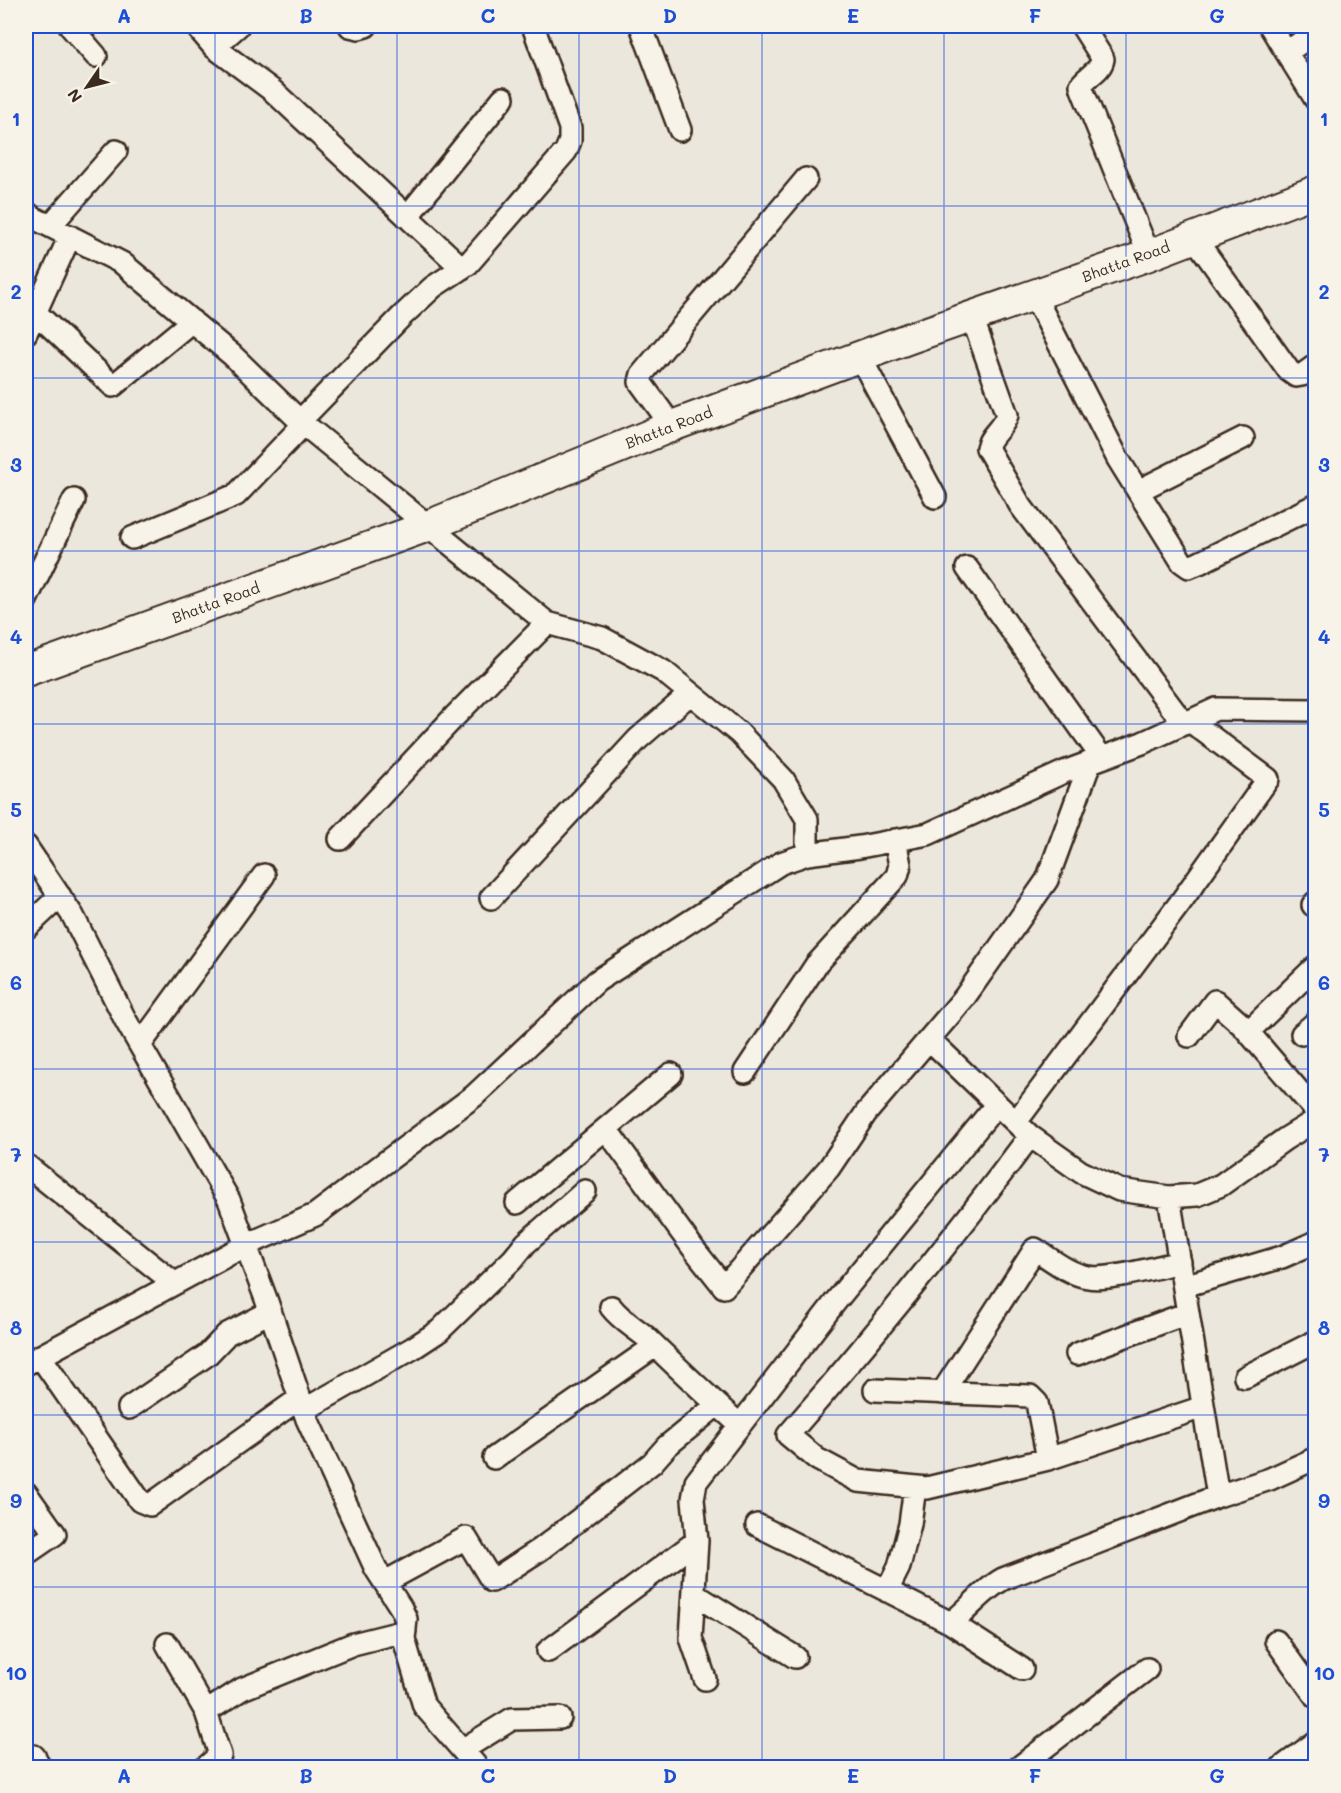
<svg xmlns="http://www.w3.org/2000/svg" width="1341" height="1793" viewBox="0 0 1341 1793" font-family="Mali,sans-serif">
<style>
.lines{fill:none;stroke-linecap:round;stroke-linejoin:round}
.street-casing{stroke:#3b2a1e;stroke-width:26}
.secondary-casing{stroke:#3b2a1e;stroke-width:34}
.street{stroke:#f7f3e8;stroke-width:21}
.secondary{stroke:#f7f3e8;stroke-width:30}
.grid{fill:none;stroke:#1d4ed8;stroke-width:1.5;stroke-opacity:0.55}
.labels{text-anchor:middle;stroke-width:5;stroke-linejoin:round;paint-order:stroke}
.street-label{font-size:15px;fill:#3b2a1e;stroke:#f7f3e8}
.neatline{fill:none;stroke:#1d4ed8;stroke-width:2}
.grid-label{font-size:20px;text-anchor:middle;font-weight:bold;fill:#1d4ed8}
</style>
<rect width="100%" height="100%" fill="#ece7dc"/>
<filter id="ink" filterUnits="userSpaceOnUse"><feTurbulence type="fractalNoise" baseFrequency=".0167" numOctaves="2"/><feDisplacementMap in="SourceGraphic" scale="12" xChannelSelector="R" yChannelSelector="G"/><feConvolveMatrix kernelMatrix="1 2 1 2 8 2 1 2 1" color-interpolation-filters="sRGB"/></filter>
<g filter="url(#ink)">
<g class="lines">
<defs>
<path id="street" d="M70,26L96,56
M196,26L214,47L273,91L462,268
M350,26L359,28L366,26
M641,26L680,130
M1082,26L1103,59C1101,71 1087,76 1081,85L1082,89L1149,255
M1270,26L1316,100
M214,47L238,26
M1287,52L1316,32
M26,212L32,217L122,263L232,355L300,421L547,623L602,638L663,671L739,733L783,779L807,819V854
M407,217L503,98
M50,226L116,151
M1194,237L1289,371L1296,376L1302,375L1316,365
M1034,295L1118,459L1182,562L1189,567L1199,563L1316,505
M35,312L113,386L192,321
M972,317L1007,415C1003,429 990,434 987,448L1020,505L1184,724
M26,333L70,236
M860,357L935,497
M300,421L402,316L433,287L468,264L566,151L570,141V128L533,26
M672,426L640,382L642,374L806,179
M1138,491L1243,438
M132,538L236,495L304,424
M967,568L1102,758
M26,600L74,500
M340,839L455,716L547,623
M26,846L73,916L126,1021L229,1200L266,1299L307,1419L376,1569L401,1608L406,1619L404,1639L424,1706L478,1768
M491,898L638,739L690,694
M1316,902L1313,905L1316,907
M26,928L60,896
M1248,1032L1316,966
M1302,1034L1316,1022
M1189,1036L1215,1001L1243,1026L1316,1111
M929,1039L1030,1136L1081,1172L1119,1190L1169,1197L1197,1195L1221,1185L1285,1139L1316,1120
M140,1045L264,875
M745,1072L816,965L897,876L900,865L895,840
M1016,1122L1180,903L1268,779L1190,721
M606,1129L693,1248L724,1287L829,1168L866,1113L964,998L1047,880L1090,763
M1030,1136C953,1239 873,1338 788,1435L817,1459L858,1481L927,1488L1048,1459L1203,1407
M26,1165L174,1283
M1169,1197L1218,1496
M517,1203L671,1074
M1184,1286L1282,1257L1316,1242
M611,1307C621,1320 634,1327 646,1337C677,1367 708,1397 740,1425
M1077,1354L1188,1313
M40,1356L140,1501L150,1505L300,1398
M26,1364L246,1245L315,1215L474,1096L597,981L781,863L807,854L860,847L928,834L1064,772L1142,743L1216,709L1316,710
M1245,1377L1316,1341
M875,1390L1030,1396L1037,1403L1048,1459
M942,1393L1035,1249C1052,1260 1069,1274 1088,1277C1109,1281 1157,1267 1180,1262
M129,1408L207,1355L227,1334L270,1312
M304,1410L413,1348L439,1331L513,1259L526,1243L585,1191
M494,1458L655,1346
M26,1493L55,1534L26,1554
M757,1525L951,1623L1022,1669
M385,1582L466,1538L492,1581L541,1549L652,1463L667,1446L717,1405
M887,1591L899,1567L910,1524L915,1487
M694,1594L795,1657
M951,1623C969,1609 983,1590 1003,1579L1218,1496L1270,1479L1316,1458
M1276,1641L1316,1697
M167,1644L206,1712L220,1755L205,1768
M548,1651L697,1541
M705,1679L691,1638L697,1541L693,1499L696,1482L836,1301L997,1104
M206,1712L242,1689L353,1644L405,1631
M462,1750L512,1719L560,1718
M26,1762L34,1756L41,1768
M1018,1768L1147,1669
M1281,1768L1316,1742"/>
<path id="secondary" d="M26,671L428,526L672,426L910,338L1149,255L1316,191"/>
</defs>
<use href="#street" class="street-casing"/>
<use href="#secondary" class="secondary-casing"/>
<use href="#street" class="street"/>
<use href="#secondary" class="secondary"/>
</g>
</g>
<path class="grid" d="M215,26V1768M397,26V1768M579,26V1768M762,26V1768M944,26V1768M1126,26V1768M26,206H1316M26,378H1316M26,551H1316M26,724H1316M26,896H1316M26,1069H1316M26,1242H1316M26,1415H1316M26,1587H1316"/>
<g class="labels">
<g class="street-label">
<text transform="translate(1126 262) rotate(-20)" y="5">Bhatta Road</text>
<text transform="translate(669 428) rotate(-21)" y="5">Bhatta Road</text>
<text transform="translate(216 603) rotate(-20)" y="5">Bhatta Road</text>
</g>
</g>
<rect width="1341" height="1793" fill="none" stroke="#f7f3e8" stroke-width="66"/>
<g transform="translate(87 87) rotate(235)" stroke="#f7f3e8" stroke-width="4.5" paint-order="stroke">
<path d="M0-4.5L10 22L0 15L-10 22Z" fill="#3b2a1e"/>
<text y="-9" font-size="16" font-weight="bold" text-anchor="middle" fill="#3b2a1e">N</text>
</g>
<rect x="33" y="33" width="1275" height="1727" class="neatline"/>
<g class="grid-label">
<text x="124" y="23">A</text>
<text x="306" y="23">B</text>
<text x="488" y="23">C</text>
<text x="670" y="23">D</text>
<text x="853" y="23">E</text>
<text x="1035" y="23">F</text>
<text x="1217" y="23">G</text>
<text x="16" y="126">1</text>
<text x="1324" y="126">1</text>
<text x="16" y="299">2</text>
<text x="1324" y="299">2</text>
<text x="16" y="472">3</text>
<text x="1324" y="472">3</text>
<text x="16" y="644">4</text>
<text x="1324" y="644">4</text>
<text x="16" y="817">5</text>
<text x="1324" y="817">5</text>
<text x="16" y="990">6</text>
<text x="1324" y="990">6</text>
<text x="16" y="1162">7</text>
<text x="1324" y="1162">7</text>
<text x="16" y="1335">8</text>
<text x="1324" y="1335">8</text>
<text x="16" y="1508">9</text>
<text x="1324" y="1508">9</text>
<text x="16" y="1680">10</text>
<text x="1324" y="1680">10</text>
<text x="124" y="1783">A</text>
<text x="306" y="1783">B</text>
<text x="488" y="1783">C</text>
<text x="670" y="1783">D</text>
<text x="853" y="1783">E</text>
<text x="1035" y="1783">F</text>
<text x="1217" y="1783">G</text>
</g>
</svg>
